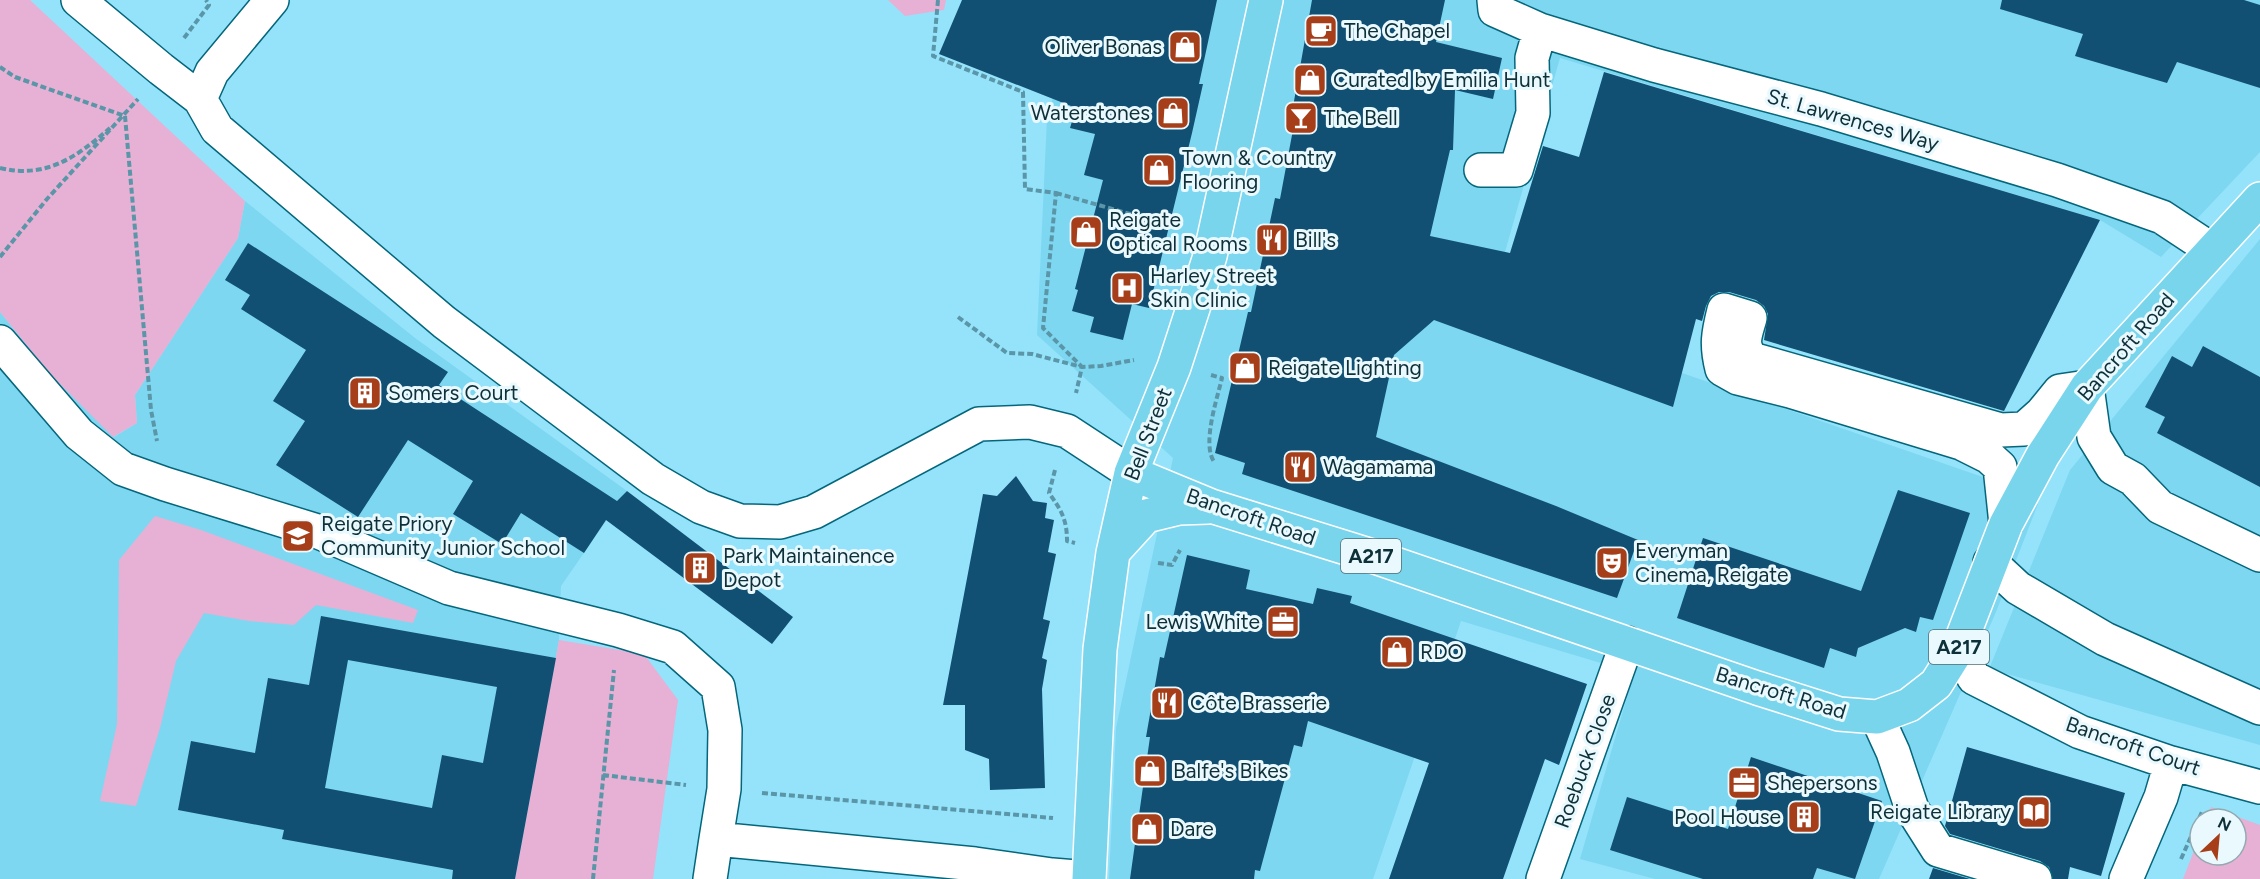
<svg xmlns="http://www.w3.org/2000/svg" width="2260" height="879" viewBox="0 0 2260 879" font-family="Figtree,sans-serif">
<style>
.built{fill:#7ed7f1}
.green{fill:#e7b0d5}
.building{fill:#115073;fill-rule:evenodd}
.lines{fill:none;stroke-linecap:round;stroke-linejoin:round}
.minor-casing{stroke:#04667b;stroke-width:36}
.major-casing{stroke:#fff;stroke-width:36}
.path{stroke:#5a96a7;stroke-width:4;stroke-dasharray:6 3;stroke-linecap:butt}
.minor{stroke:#fff;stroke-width:33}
.major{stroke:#79d5eb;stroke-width:33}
.labels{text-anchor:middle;stroke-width:6;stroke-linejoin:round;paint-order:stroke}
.shield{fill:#eaf9fe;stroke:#506c74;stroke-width:1.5}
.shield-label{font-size:20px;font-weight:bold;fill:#0e3039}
.poi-label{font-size:21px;fill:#0e3039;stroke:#eaf9fe;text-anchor:start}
.street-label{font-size:21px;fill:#0e3039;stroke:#eaf9fe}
</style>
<rect width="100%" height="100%" fill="#94e3fb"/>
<path class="built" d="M1081,0H2260V152L2161,257L2100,220L1560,58L1505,252L1682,373L1980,476L2038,504L1996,612L1879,879H1655L1580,859L1634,673L1461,621L1373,879H1109L1116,728L1173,458L1037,335L1047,118Z
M245,201L415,338L627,491L561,586L559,640L515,879H0V312L49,373L114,437L137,423L135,395L238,238Z
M2260,239V745L1989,669L2070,470Z"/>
<path class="green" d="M0,0H30L245,201L238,238L135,395L137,423L113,437L49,373L0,312Z
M888,0H946L944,10L905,16Z
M155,516L201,530L418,610L413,623L316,605L294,625L249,621L204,613L176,661L160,728L136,806L100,801L117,724L119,560Z
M559,640L644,654L678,700L653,879H515Z
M2211,807L2260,825V879H2183L2200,835V855H2236V819H2206Z"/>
<path class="building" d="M962,0H1217L1199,84H1203L1192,133L1149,308L1132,304L1123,340L1090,332L1094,317L1072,311L1078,290L1075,289L1103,180L1084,175L1095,134L1070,128L1076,108L939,54Z
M1312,0H1445L1436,42L1502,58L1493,99L1455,90L1453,150H1450L1430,236L1510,253L1543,146L1579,157L1604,72L2100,220L2004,411L1764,340L1768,314L1764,306L1756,300L1729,292H1719L1711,296L1706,306L1702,321L1696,319L1673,407L1434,320L1394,355L1376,437L1556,506L1638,540L1617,598L1242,474L1245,463L1215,453L1248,312H1251L1275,198L1280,199L1295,119L1291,118Z
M2002,0H2244L2260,5V88L2177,62L2167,83L2075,56L2083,34L2000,9Z
M248,243L448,372L439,385L617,501L627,491L793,617L772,644L606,520L584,553L521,513L502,544L453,514L473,481L408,440L358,517L276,465L305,421L273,401L306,350L241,309L250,295L225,280Z
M2203,346L2260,377V487L2157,433L2165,417L2145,407L2172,356L2192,367Z
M1016,476L1033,501L1047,503L1045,518L1054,520L1048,552L1056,554L1043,619L1050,621L1042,658L1047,660L1042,689L1045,788L990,790L989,759L965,750V705H943L983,494L997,496Z
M1898,490L1970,513L1933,620L1920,617L1916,632L1905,628L1858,648L1856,657L1830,648L1824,668L1677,618L1703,538L1861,591Z
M1187,555L1250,570L1246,589L1313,604L1317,588L1352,596L1350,603L1587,684L1559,765L1545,759L1503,879H1389L1429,763L1308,721L1302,747L1294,745L1260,871L1255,870L1254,879H1130L1150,737H1146L1160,657L1164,658Z
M321,616L556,658L515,879H452L453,870L282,839L284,830L178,810L191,741L255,753L268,678L309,685ZM348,660L497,687L483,763L442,755L432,808L325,788Z
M1967,747L2125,793L2101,876L2070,867L2068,879H2053L2049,867L2040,861L1950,834L1945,826Z
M1751,757L1882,801L1855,879L1817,868L1813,879H1703L1610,850L1627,797L1728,829Z
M1933,868L1970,879H1929Z"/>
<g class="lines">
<defs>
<path id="minor" d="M78,0L161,69L200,99L217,129L444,322L653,479L701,507L740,521L780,522L814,512L979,424L1030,422L1067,431L1131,473
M1494,0L1495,10L1540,30L1654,65L1821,109L2057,180L2162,217L2212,250
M200,99L212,72L272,0
M1481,170H1516L1533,113L1532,58L1540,30
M0,342L79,434L123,469L165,484L314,530L449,588L618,630L673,647L718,687L725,730L724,789L716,839
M2006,524L2000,467L1989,457L1961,443L1790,391L1738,378L1722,369C1716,345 1718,334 1724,310L1750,318C1745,336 1740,345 1752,359L2001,430L2024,429L2042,413L2060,391L2087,387L2094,437L2113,468L2133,479L2160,507L2260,555
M1990,562L2018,588L2105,639L2260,708
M1958,649L1974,678L2080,732L2171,763L2260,787
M1877,717L1893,752L1912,809L1938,850L2035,879
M710,879L716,839L975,864L1052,875L1089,878
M1543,879L1627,643
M2126,879L2161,797L2171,763"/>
<path id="major" d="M1131,473L1211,506L1372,556L1757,688L1839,714L1877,717L1909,705L1936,684L1958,649L2006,524L2043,455L2087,387L2260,199
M1114,551L1146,516L1179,508L1208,507
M1089,879L1100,649L1113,553L1131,473L1174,367L1210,256L1266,0"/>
</defs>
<use href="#minor" class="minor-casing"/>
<use href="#major" class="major-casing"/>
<path class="path" d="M938,0L933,56L1023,92L1025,189L1056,193L1043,328L1082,367L1076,393
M184,38L209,5L206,0
M0,67L15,77L125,116
M125,116L151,410L157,441
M0,168C46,179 77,157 110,128
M1056,193L1176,227
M0,257L47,199L138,99
M958,317L1007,353L1032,354L1082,367L1101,366L1134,360
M1211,375L1222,378C1217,399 1201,446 1215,463
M1055,470L1049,493C1061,510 1067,519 1067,541L1075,543
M1158,563L1172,565L1180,550
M603,775L686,785
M762,793L1053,818
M2181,859L2202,812
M593,879L614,670"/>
<use href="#minor" class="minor"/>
<use href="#major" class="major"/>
</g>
<defs>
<symbol id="cafe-square" viewBox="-11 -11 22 22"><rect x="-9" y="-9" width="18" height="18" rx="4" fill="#a63f19" stroke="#eaf9fe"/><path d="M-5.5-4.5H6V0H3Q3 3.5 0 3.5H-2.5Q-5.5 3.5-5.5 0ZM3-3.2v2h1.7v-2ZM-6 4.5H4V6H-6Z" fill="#fff"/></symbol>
<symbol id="shop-square" viewBox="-11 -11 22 22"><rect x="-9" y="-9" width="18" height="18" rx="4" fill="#a63f19" stroke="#eaf9fe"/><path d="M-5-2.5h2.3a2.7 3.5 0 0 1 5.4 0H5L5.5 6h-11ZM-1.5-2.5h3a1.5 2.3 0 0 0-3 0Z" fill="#fff"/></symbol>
<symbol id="bar-square" viewBox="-11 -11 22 22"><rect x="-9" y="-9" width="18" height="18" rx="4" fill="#a63f19" stroke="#eaf9fe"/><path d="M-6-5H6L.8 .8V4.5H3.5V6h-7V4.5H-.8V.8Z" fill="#fff"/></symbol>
<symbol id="restaurant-square" viewBox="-11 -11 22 22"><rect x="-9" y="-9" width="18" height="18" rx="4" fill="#a63f19" stroke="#eaf9fe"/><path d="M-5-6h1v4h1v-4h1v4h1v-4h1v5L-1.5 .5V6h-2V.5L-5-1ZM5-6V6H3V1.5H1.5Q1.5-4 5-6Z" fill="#fff"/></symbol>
<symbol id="hospital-square" viewBox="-11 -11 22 22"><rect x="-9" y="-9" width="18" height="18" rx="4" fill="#a63f19" stroke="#eaf9fe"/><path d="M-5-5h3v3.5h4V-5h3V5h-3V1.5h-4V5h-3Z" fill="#fff"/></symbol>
<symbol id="building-square" viewBox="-11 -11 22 22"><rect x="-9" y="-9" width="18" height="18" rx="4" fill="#a63f19" stroke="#eaf9fe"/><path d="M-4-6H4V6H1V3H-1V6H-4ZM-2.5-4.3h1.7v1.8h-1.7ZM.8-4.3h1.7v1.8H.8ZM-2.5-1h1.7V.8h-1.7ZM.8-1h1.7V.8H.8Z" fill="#fff"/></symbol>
<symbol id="school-square" viewBox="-11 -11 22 22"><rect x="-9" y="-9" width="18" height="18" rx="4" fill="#a63f19" stroke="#eaf9fe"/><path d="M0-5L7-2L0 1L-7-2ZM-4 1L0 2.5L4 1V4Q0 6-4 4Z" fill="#fff"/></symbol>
<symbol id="theatre-square" viewBox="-11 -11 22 22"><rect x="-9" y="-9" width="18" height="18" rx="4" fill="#a63f19" stroke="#eaf9fe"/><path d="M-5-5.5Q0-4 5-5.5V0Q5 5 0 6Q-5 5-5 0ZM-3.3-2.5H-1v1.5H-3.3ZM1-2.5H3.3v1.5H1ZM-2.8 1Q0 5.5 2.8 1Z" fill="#fff"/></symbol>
<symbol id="office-square" viewBox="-11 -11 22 22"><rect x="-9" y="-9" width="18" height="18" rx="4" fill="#a63f19" stroke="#eaf9fe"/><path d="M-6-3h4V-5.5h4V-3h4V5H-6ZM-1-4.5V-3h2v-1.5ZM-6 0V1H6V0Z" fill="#fff"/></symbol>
<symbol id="library-square" viewBox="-11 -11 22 22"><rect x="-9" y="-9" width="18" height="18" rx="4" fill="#a63f19" stroke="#eaf9fe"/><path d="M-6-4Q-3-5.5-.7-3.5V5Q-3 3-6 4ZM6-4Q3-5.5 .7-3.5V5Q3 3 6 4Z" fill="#fff"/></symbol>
</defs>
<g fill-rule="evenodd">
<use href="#cafe-square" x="1302" y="12" width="38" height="38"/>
<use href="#shop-square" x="1166" y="28" width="38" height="38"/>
<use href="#shop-square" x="1291" y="61" width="38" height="38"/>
<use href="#shop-square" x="1154" y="94" width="38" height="38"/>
<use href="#bar-square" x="1282" y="99" width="38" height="38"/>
<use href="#shop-square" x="1140" y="151" width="38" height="38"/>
<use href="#shop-square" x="1067" y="213" width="38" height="38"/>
<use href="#restaurant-square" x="1253" y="221" width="38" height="38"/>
<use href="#hospital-square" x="1108" y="269" width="38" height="38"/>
<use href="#shop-square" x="1226" y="349" width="38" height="38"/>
<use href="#building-square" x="346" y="374" width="38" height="38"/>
<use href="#restaurant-square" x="1281" y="448" width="38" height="38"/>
<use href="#school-square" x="279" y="517" width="38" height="38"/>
<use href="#theatre-square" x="1593" y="544" width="38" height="38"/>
<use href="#building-square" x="681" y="549" width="38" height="38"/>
<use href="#office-square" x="1264" y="603" width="38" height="38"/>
<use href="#shop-square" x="1378" y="633" width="38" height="38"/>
<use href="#restaurant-square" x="1148" y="684" width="38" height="38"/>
<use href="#shop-square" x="1131" y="752" width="38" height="38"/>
<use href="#office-square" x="1725" y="764" width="38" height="38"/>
<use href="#library-square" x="2015" y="793" width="38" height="38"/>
<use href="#building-square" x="1785" y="798" width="38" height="38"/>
<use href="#shop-square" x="1128" y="810" width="38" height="38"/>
</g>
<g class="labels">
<g class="shield">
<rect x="1341" y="539" width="60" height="34" rx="4.5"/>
<rect x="1929" y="630" width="60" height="34" rx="4.5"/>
</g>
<g class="shield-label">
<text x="1371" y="563">A217</text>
<text x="1959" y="654">A217</text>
</g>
<g class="poi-label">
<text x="1344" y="38">The Chapel</text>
<text x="1162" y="54" text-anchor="end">Oliver Bonas</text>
<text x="1333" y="87">Curated by Emilia Hunt</text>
<text x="1150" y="120" text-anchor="end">Waterstones</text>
<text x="1324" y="125">The Bell</text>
<text x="1182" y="165">Town &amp; Country<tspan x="1182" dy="24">Flooring</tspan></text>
<text x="1109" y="227">Reigate<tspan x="1109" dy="24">Optical Rooms</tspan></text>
<text x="1295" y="247">Bill's</text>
<text x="1150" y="283">Harley Street<tspan x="1150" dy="24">Skin Clinic</tspan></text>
<text x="1268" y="375">Reigate Lighting</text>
<text x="388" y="400">Somers Court</text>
<text x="1323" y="474">Wagamama</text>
<text x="321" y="531">Reigate Priory<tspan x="321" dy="24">Community Junior School</tspan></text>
<text x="1635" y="558">Everyman<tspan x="1635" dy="24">Cinema, Reigate</tspan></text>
<text x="723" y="563">Park Maintainence<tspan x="723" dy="24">Depot</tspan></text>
<text x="1260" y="629" text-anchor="end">Lewis White</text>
<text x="1420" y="659">RDO</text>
<text x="1190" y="710">Côte Brasserie</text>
<text x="1173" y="778">Balfe's Bikes</text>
<text x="1767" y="790">Shepersons</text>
<text x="2011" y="819" text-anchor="end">Reigate Library</text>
<text x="1781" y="824" text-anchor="end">Pool House</text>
<text x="1170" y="836">Dare</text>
</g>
<g class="street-label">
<text transform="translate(1853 120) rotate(16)" y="7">St. Lawrences Way</text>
<text transform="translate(2126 347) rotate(-49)" y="7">Bancroft Road</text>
<text transform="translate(1148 434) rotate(-69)" y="7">Bell Street</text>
<text transform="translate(1251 517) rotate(19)" y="7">Bancroft Road</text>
<text transform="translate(1781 693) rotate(17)" y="7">Bancroft Road</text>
<text transform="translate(2133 746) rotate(19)" y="7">Bancroft Court</text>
<text transform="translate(1585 761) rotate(-70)" y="7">Roebuck Close</text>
</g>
</g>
<g transform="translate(2218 837) rotate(26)"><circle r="28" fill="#eaf9fe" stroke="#92a9af" stroke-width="1.5"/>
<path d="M0-4.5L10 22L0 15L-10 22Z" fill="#a63f19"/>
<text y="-9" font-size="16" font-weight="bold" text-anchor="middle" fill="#0e3039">N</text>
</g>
</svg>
